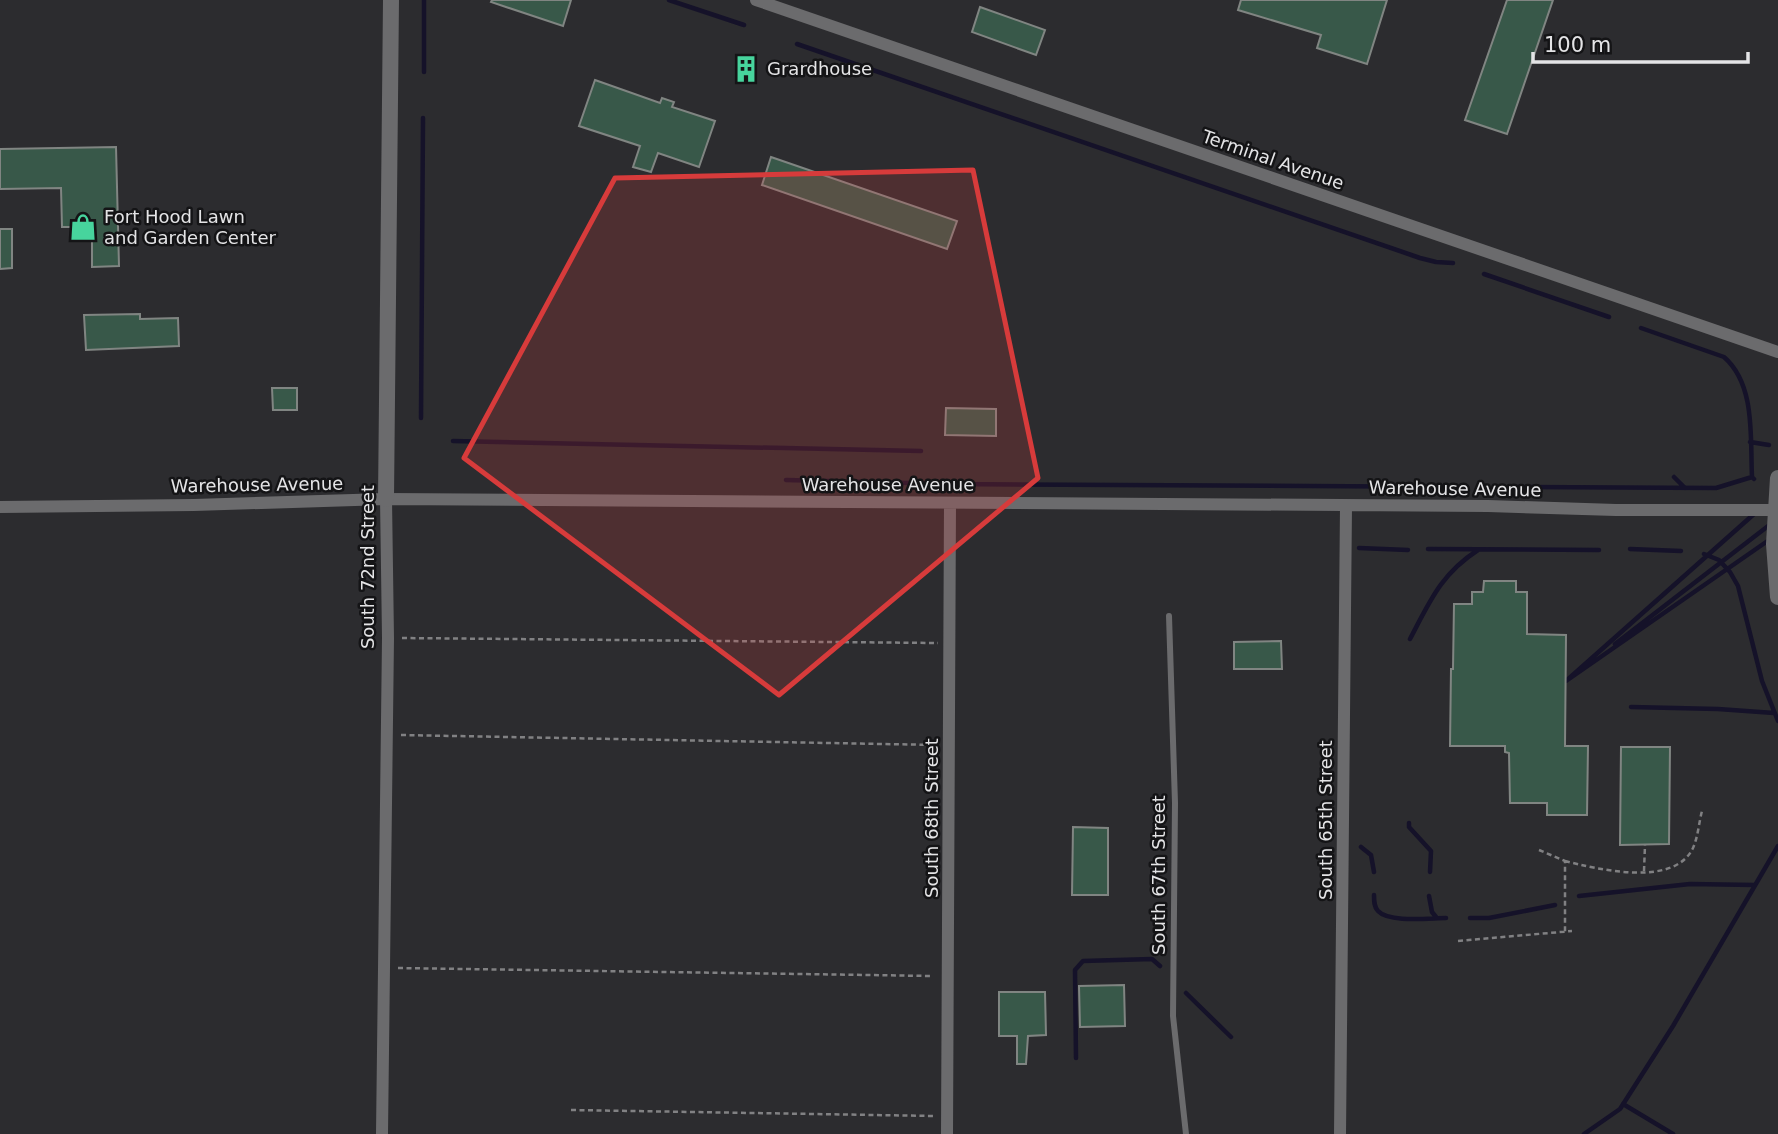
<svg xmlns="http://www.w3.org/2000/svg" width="1778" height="1134" viewBox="0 0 1778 1134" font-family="'DejaVu Sans',sans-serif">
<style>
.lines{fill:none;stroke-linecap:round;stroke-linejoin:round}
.stream{stroke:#151229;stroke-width:4.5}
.building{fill:#385849;stroke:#808582;stroke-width:2}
.path{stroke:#818183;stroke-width:2.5;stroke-dasharray:5 3.5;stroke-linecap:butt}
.service{stroke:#6b6b6d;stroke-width:6}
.minor{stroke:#6b6b6d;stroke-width:12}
.tertiary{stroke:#6b6b6d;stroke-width:16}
.marked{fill:#d73b3b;fill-opacity:0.2;stroke:#d73b3b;stroke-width:5;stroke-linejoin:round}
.labels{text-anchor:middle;stroke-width:5;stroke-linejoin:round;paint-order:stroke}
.poi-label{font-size:18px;fill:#e4e4e6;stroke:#141416;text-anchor:start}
.street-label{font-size:18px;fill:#e4e4e6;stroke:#141416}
</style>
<rect width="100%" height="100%" fill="#2c2c2f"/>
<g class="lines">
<path class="stream" d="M424,0V72
M669,0L744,25
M797,44L1420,258L1436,262L1453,263
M1484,274L1609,317
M1641,328L1724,357C1756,385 1750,438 1752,477L1754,479
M421,418L423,118
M453,441L921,451
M1750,442L1769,445
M1674,477L1685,488
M786,480L950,484L1467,487
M1510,487L1716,488L1752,477
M1754,514L1566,681L1769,540
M1359,548L1408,550
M1428,549L1599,550
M1630,549L1681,551
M1704,554L1719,560L1730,572L1738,586L1762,681L1778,721
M1410,639C1430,601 1441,574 1478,550
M1615,644L1772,523
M1631,707L1718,709L1774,713
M1409,823V827L1431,851L1430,872
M1361,847L1371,855L1374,872
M1374,895C1374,901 1374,907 1378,911C1389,923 1430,918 1446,918
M1429,896L1432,912L1436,917
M1579,896L1690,884L1755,885
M1470,918H1489L1555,905
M1186,993L1231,1037
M1076,1058L1075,970L1083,961L1152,959L1160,966
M1623,1104L1673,1134
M1584,1134L1620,1109L1673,1026L1778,846"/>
</g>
<path class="building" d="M492,0H571L563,26L491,2Z
M1241,0H1387L1367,64L1317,48L1321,35L1238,10Z
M1507,0H1553L1507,134L1465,120Z
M980,7L1045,30L1036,55L972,32Z
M595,80L660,103L662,98L674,102L672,107L715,121L699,167L658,153L651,172L633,167L640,146L579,126Z
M116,147L119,266L92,267V227H62L61,188L0,189V149Z
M771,157L957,221L947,249L762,185Z
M0,229H12V268L0,269Z
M140,314V319L178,318L179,346L86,350L84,315Z
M272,388H297V410H273Z
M946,408L996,409V436L945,435Z
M1484,581H1516V592H1527V634L1566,635L1565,746H1588L1587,815H1547V803H1510L1509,753L1505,752V746H1450L1451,669H1453L1454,604H1472V592H1483Z
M1281,641L1282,669H1234V642Z
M1621,747H1670L1669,844L1620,845Z
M1073,827L1108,828V895H1072Z
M1124,985L1125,1026L1080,1027L1079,986Z
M999,992H1045L1046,1035L1028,1036L1026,1064H1017V1036H999Z"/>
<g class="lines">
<path class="path" d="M402,638L938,643
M401,735L936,745
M1539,850L1565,861V932
M1565,861C1597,869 1674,888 1693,848C1698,837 1699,822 1702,811
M1644,871L1645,845
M1458,941L1572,931
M398,968L933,976
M571,1110L935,1116"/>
<path class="service" d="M1169,616L1175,803L1173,1016L1186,1134"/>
<path class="minor" d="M756,0L1778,352
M0,507L194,505L386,499L1488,506L1616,510H1775
M382,1134L388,638L386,499
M947,1134L950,503
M1340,1134L1346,506"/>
<path class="tertiary" d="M1778,478L1774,544L1778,597
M386,499L391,0"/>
</g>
<path class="marked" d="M973,170L1038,478L779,695L464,458L615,178Z"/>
<defs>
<symbol id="building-bare" viewBox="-9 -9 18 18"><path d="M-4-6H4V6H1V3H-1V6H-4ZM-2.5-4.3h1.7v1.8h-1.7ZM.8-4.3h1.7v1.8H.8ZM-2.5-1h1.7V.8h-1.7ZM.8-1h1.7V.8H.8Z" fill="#47d49d" stroke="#141416" stroke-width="2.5" paint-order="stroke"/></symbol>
<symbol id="shop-bare" viewBox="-9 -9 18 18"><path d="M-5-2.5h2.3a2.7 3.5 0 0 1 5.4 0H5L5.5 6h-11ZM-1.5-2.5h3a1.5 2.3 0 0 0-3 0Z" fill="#47d49d" stroke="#141416" stroke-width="2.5" paint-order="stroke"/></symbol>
</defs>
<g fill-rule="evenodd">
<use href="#building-bare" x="727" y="50" width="38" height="38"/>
<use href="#shop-bare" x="64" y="208" width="38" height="38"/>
</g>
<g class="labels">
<g class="poi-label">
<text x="767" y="75">Grardhouse</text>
<text x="104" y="223">Fort Hood Lawn<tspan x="104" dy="21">and Garden Center</tspan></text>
</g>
<g class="street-label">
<text transform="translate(1273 160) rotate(19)" y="6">Terminal Avenue</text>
<text transform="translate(257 485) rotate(-1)" y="6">Warehouse Avenue</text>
<text x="888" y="491">Warehouse Avenue</text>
<text transform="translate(1455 489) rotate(1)" y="6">Warehouse Avenue</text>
<text transform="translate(368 567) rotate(-90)" y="6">South 72nd Street</text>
<text transform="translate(932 818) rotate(-90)" y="6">South 68th Street</text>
<text transform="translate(1326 820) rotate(-90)" y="6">South 65th Street</text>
<text transform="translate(1159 875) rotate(-90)" y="6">South 67th Street</text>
</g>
</g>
<path d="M1533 52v10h215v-10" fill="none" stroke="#e4e4e6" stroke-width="3.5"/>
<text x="1544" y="52" font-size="21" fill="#e4e4e6" stroke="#141416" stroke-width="5" paint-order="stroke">100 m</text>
</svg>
